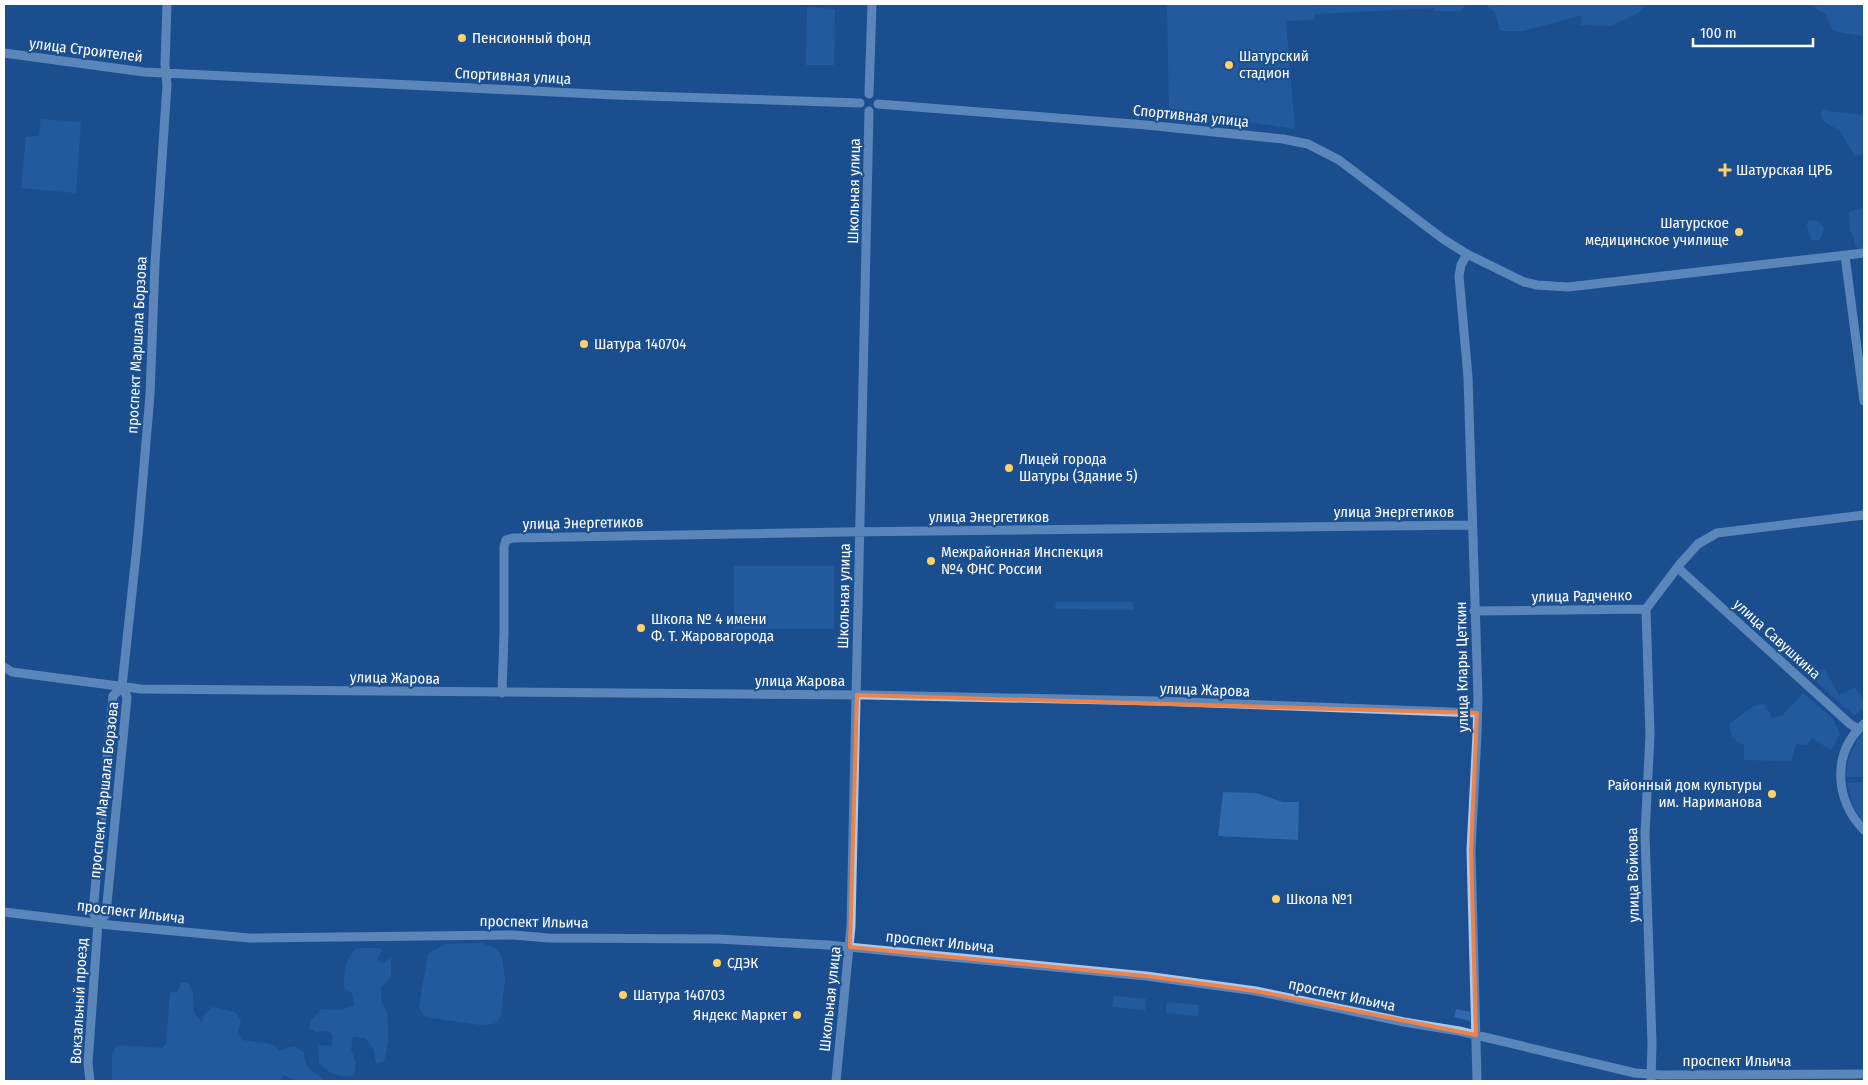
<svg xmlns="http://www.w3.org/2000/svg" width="1868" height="1085" viewBox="0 0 1868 1085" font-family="'Fira Sans Condensed',sans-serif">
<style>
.green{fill:#2e69ad}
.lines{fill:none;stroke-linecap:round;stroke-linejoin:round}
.minor{stroke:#a9c9ee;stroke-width:9}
.marked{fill:none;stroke:#ee8249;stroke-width:4;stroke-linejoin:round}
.poi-dot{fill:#ffd166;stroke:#1b4f8f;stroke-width:2}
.labels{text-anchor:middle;stroke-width:4.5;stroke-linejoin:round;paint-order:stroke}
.poi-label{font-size:15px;fill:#fff;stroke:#1b4f8f;text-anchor:start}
.street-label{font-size:15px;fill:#fff;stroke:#1b4f8f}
</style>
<rect width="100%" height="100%" fill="#1b4f8f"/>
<path class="green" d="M1167,4H1467L1460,11H1435V8L1315,14L1314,20L1286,21L1295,129L1169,110Z
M1484,4H1646L1638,13L1611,26L1581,25L1582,15L1523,31H1500L1495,12Z
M1809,4H1864V37L1863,36L1833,31L1826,15Z
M807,7L835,9L834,65H806Z
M1824,109C1837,115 1850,111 1864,116V154L1855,156L1840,131L1823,121L1821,113Z
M41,119L81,122L76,193L21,188L26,137L39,136Z
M1864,207V248L1860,249L1855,246L1854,237L1850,232L1849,212Z
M1809,220L1818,221L1824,228L1821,238L1817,241L1811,239L1807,225Z
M734,566H834V629H734Z
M1056,602H1133L1134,610L1055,609Z
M1825,670L1839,695L1855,687L1864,702V708L1854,715L1804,671Z
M1803,693L1833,719L1840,734L1831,750L1812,738L1806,745L1796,744L1791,761L1744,760V745L1732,738L1729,724L1752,707L1764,704L1772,718L1782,716Z
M1864,732V777H1846C1847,759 1852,746 1864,732Z
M1864,782V824L1852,804L1847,783Z
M1223,792L1256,793L1283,802H1299L1298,840L1218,836Z
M482,943L496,949L502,957L505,979L501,1016L494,1024L481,1025L425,1017L419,1007L428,954L445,944Z
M357,948H378L382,950L377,959L382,964L391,958V977L381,987V1002L387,1012L388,1025V1041L384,1061L380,1063H376L374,1050L365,1038L353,1037L351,1049L356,1063L354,1076C338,1077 331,1075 319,1063L318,1045L331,1046L333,1037L329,1031L316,1032L309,1028L311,1020L322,1009L340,1010L354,1006L352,993L344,988C344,970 344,962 357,948Z
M181,983H188L193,993L194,1013L202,1023L204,1015L212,1007L235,1012L241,1020L238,1032L242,1040L271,1044L280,1050L294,1046L304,1053C304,1070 314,1070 325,1081H297L284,1075L279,1081H112V1055L117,1045L162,1048L166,1044L170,993L178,991Z
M1114,996L1146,999L1145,1010L1112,1007Z
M1167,1002L1199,1005L1198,1016L1166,1013Z
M1456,1009L1470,1012V1021L1454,1017Z"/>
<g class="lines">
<path class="minor" d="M4,53L144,72L615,95L860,103
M869,94L872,4
M878,104L1146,125L1283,139L1308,144L1339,160L1443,239L1467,254L1524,282L1537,285L1568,287L1864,253
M1467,254L1461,265L1459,276L1468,377L1478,697L1477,734L1471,850L1477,1081
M1845,256L1864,401
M1678,568L1850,724L1858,729
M1646,609L1650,735L1645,834L1652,1043L1651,1081
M1474,611L1646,609L1680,564L1698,544L1717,533L1864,515
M4,667L12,672L141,689L866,695L1155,701L1477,713
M502,693L504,633V547L506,540L513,538L845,532L1472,525
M1864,724C1831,753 1835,801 1864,830
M4,912L110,925L249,938L513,935L549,938L717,939L828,945L1146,976L1256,991L1404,1022L1459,1031L1635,1073L1662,1075L1864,1074
M98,923L106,914L127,697L122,687L123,677L138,536L150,395L155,263L167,85L165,64L167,4
M90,1081L88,1063L98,923L93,912L113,696L122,687
M836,1081L851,926L869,111"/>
</g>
<path d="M0 0H1868V1085H0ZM857,695L1477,713L1471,850L1476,1035L1256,991L1146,976L850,947Z" fill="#1b4f8f" fill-opacity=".55" fill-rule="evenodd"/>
<path class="marked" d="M857,695L1477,713L1471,850L1476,1035L1256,991L1146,976L850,947Z"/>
<g class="poi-dot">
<circle cx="462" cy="38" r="5"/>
<circle cx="1229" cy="65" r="5"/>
<path d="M1722.5 162.5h5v5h5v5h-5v5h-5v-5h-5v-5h5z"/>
<circle cx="1739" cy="232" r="5"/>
<circle cx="584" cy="344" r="5"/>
<circle cx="1009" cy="468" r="5"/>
<circle cx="931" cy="561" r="5"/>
<circle cx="641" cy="628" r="5"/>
<circle cx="1772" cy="794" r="5"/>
<circle cx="1276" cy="899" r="5"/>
<circle cx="717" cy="963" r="5"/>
<circle cx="623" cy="995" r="5"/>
<circle cx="797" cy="1015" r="5"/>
</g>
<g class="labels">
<g class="poi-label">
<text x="472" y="43">Пенсионный фонд</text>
<text x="1239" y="61">Шатурский<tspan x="1239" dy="17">стадион</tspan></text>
<text x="1736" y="175">Шатурская ЦРБ</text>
<text x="1729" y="228" text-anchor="end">Шатурское<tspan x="1729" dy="17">медицинское училище</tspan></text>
<text x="594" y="349">Шатура 140704</text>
<text x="1019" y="464">Лицей города<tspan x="1019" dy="17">Шатуры (Здание 5)</tspan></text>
<text x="941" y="557">Межрайонная Инспекция<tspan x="941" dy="17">№4 ФНС России</tspan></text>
<text x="651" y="624">Школа № 4 имени<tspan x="651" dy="17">Ф. Т. Жаровагорода</tspan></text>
<text x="1762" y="790" text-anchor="end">Районный дом культуры<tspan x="1762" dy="17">им. Нариманова</tspan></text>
<text x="1286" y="904">Школа №1</text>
<text x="727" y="968">СДЭК</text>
<text x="633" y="1000">Шатура 140703</text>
<text x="787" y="1020" text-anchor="end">Яндекс Маркет</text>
</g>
<g class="street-label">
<text transform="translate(86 50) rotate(7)" y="5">улица Строителей</text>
<text transform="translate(513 76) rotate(3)" y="5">Спортивная улица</text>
<text transform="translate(1191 116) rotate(6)" y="5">Спортивная улица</text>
<text transform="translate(854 191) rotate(-89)" y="5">Школьная улица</text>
<text transform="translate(137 345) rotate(-87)" y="5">проспект Маршала Борзова</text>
<text x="1394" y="517">улица Энергетиков</text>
<text x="989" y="522">улица Энергетиков</text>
<text transform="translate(583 523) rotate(-1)" y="5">улица Энергетиков</text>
<text transform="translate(844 596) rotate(-89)" y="5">Школьная улица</text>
<text transform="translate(1582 596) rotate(-1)" y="5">улица Радченко</text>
<text transform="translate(1777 639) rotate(42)" y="5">улица Савушкина</text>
<text transform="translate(1462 667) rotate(-91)" y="5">улица Клары Цеткин</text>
<text transform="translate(395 678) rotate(1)" y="5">улица Жарова</text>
<text x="800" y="686">улица Жарова</text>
<text transform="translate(1205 690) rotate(2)" y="5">улица Жарова</text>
<text transform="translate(104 790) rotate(-84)" y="5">проспект Маршала Борзова</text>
<text transform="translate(1633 875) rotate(-91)" y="5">улица Войкова</text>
<text transform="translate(131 912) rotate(7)" y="5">проспект Ильича</text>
<text transform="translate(534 922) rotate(1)" y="5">проспект Ильича</text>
<text transform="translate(940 942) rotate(6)" y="5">проспект Ильича</text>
<text transform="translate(1342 995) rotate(12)" y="5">проспект Ильича</text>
<text transform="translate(830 999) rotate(-84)" y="5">Школьная улица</text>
<text transform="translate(79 1001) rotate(-87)" y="5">Вокзальный проезд</text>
<text x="1737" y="1066">проспект Ильича</text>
</g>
</g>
<rect width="1868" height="1085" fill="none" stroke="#ffffff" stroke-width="10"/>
<path d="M1693 38v8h120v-8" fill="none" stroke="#ffffff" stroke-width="2.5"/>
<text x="1700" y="38" font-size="15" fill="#ffffff" stroke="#1b4f8f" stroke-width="4" paint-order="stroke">100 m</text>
</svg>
